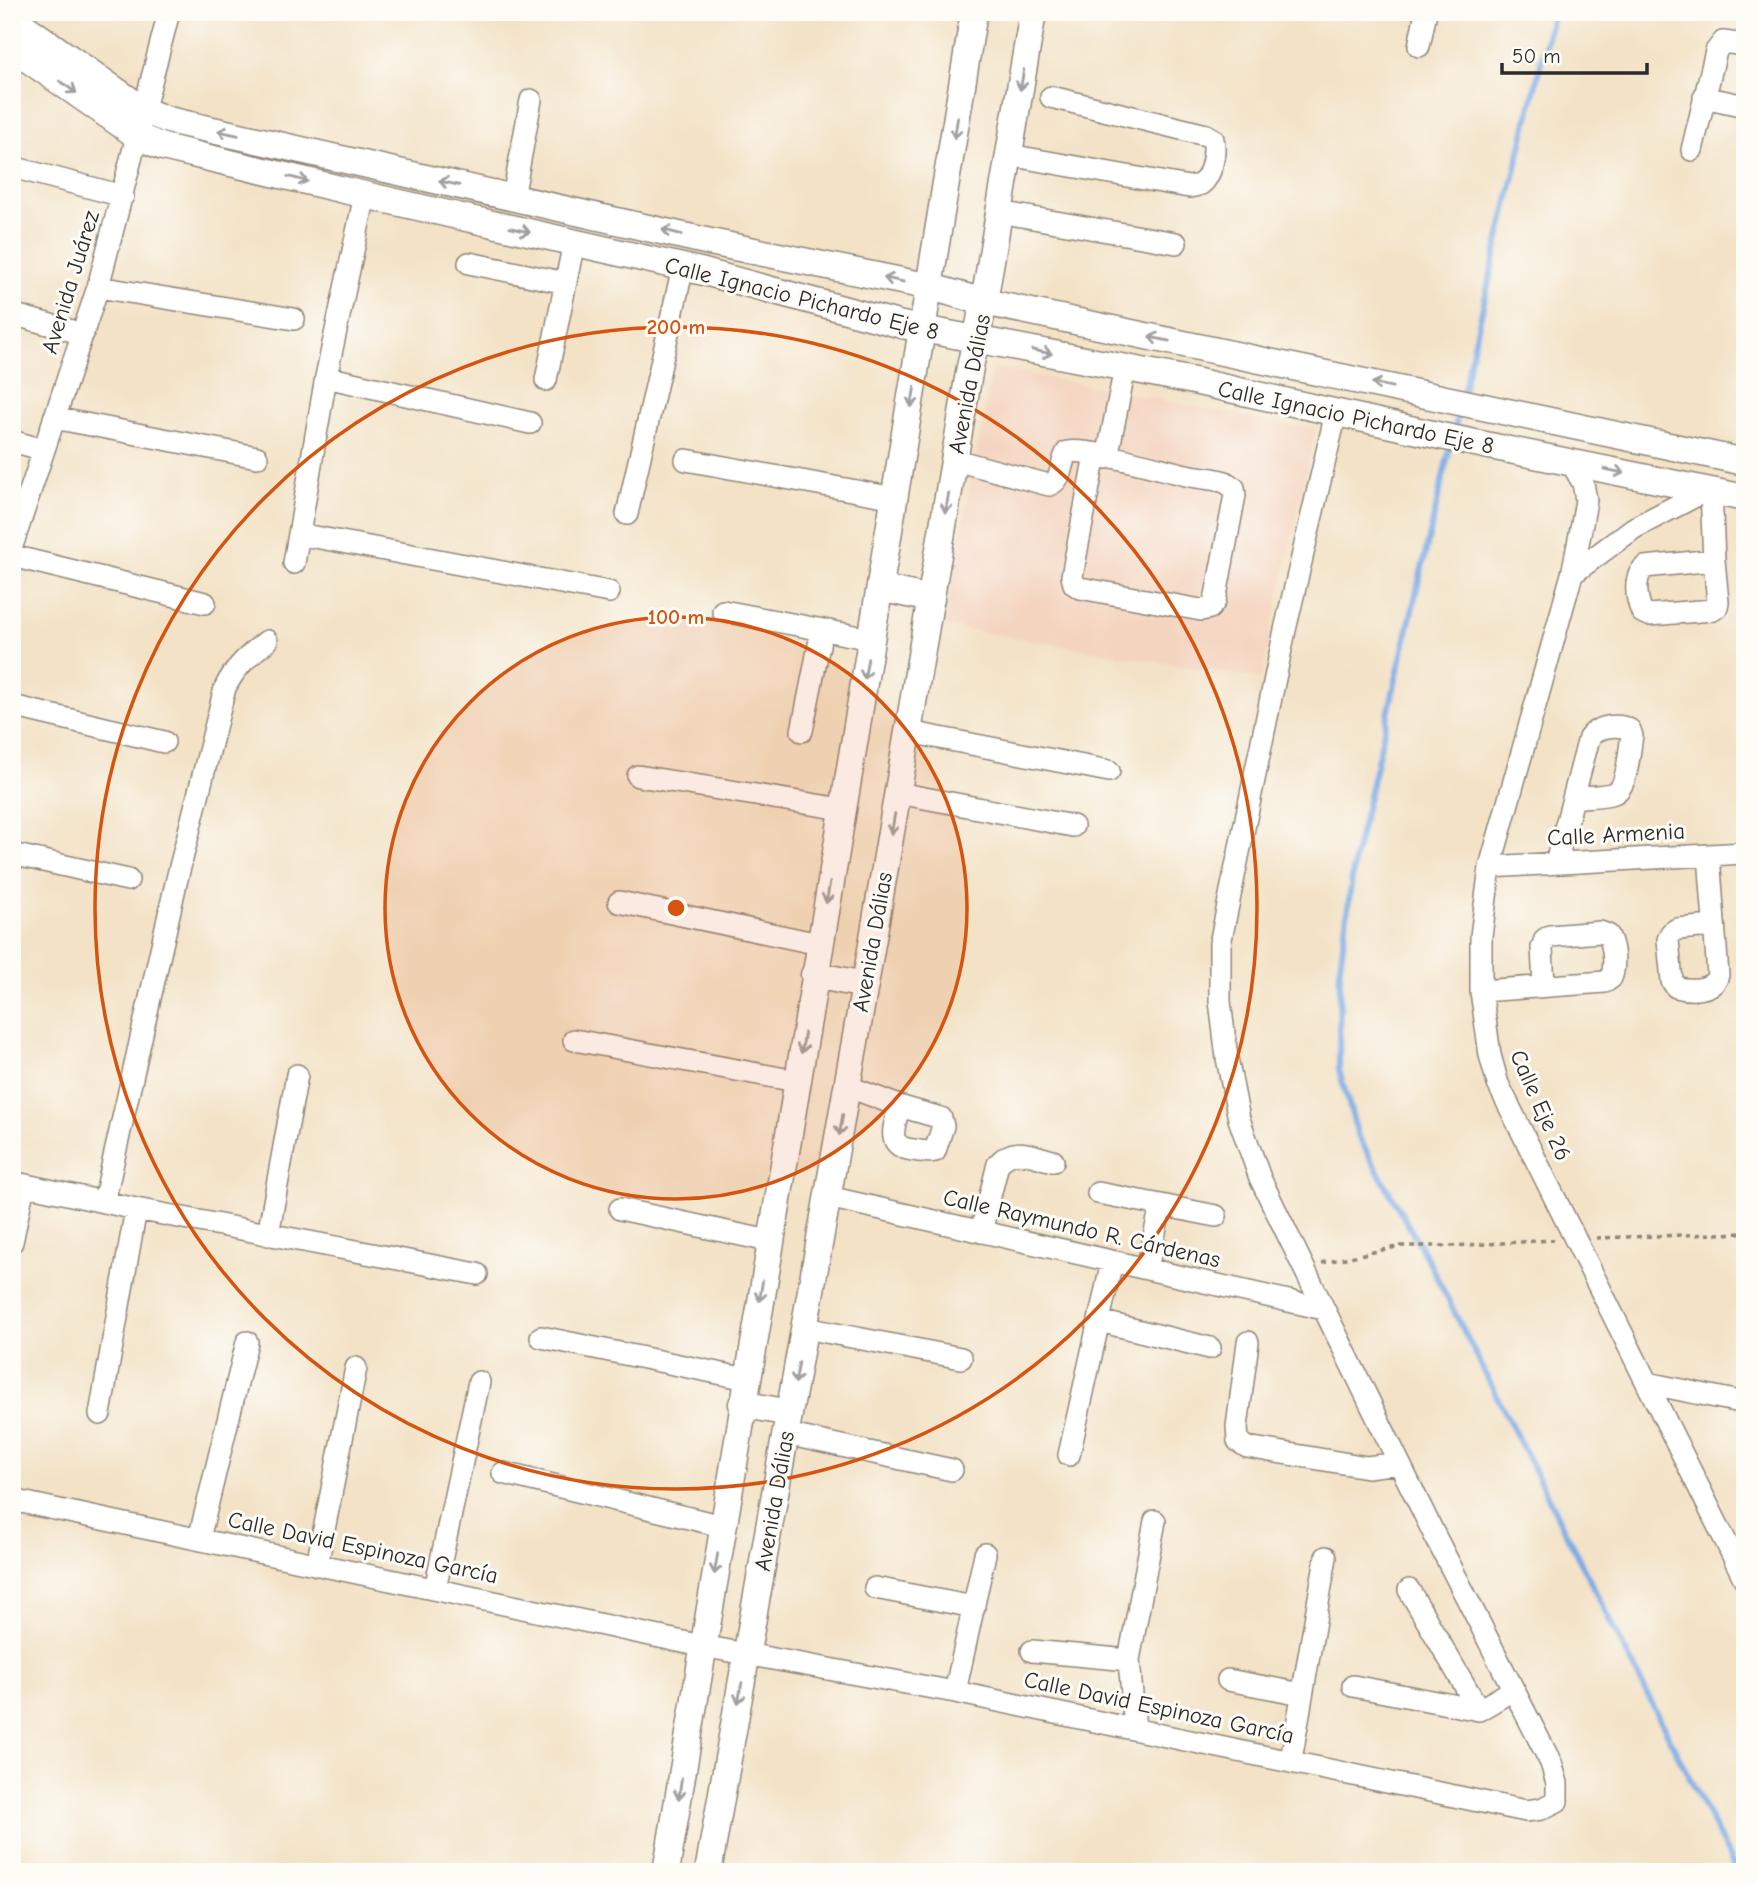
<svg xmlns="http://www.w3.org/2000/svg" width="1757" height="1884" viewBox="0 0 1757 1884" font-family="'Comic Neue',sans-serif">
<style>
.built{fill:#f4d4bf}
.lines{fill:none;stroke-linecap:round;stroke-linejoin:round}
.stream{stroke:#7baae5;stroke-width:6}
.minor-casing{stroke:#8f8678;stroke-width:24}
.major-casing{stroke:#8f8678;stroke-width:29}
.path{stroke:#8f8678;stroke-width:3.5;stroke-dasharray:5 5;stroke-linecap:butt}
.minor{stroke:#fff;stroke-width:21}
.major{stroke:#fff;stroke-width:26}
.oneway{stroke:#a0a0a0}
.ring{fill:none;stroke:#d5540f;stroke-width:3.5}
.labels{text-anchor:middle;stroke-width:6;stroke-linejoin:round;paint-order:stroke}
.street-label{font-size:23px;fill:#2b2b2b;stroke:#fdfcf7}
.centre{fill:#d5540f;stroke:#fdfcf7;stroke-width:3.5}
.ring-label{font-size:21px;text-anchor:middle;font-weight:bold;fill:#d5540f;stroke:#fdfcf7;stroke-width:6;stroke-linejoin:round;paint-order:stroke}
</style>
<rect width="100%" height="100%" fill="#fdfcf7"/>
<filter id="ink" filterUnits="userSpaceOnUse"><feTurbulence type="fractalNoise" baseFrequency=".0143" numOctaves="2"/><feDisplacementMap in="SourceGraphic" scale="14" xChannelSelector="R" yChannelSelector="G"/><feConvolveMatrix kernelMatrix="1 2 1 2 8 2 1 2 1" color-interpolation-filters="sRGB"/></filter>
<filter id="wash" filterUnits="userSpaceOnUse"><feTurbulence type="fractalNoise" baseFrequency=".00686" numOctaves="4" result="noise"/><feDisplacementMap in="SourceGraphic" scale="28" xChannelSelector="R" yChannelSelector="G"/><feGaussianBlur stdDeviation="1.57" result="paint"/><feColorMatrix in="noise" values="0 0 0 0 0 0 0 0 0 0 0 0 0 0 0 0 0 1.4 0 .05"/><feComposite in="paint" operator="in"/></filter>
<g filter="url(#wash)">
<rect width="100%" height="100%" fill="#f3e2c6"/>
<path class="built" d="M992,367L1316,430L1261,679L944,626Z"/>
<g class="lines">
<path class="stream" d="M1462,395L1553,12
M1454,433L1459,409
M1451,443L1355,856L1340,967L1339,1070L1358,1136L1429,1262L1737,1872"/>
</g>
</g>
<g filter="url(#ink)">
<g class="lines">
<defs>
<path id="minor" d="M1419,46L1426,12
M1704,97L1745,106
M1692,150L1716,51L1723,42L1745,45
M1009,155L1189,187C1191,187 1199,185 1201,184C1212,176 1216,151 1213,139L1206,135L1051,97
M12,167L123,196
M513,198L531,100
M999,212L1176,243
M469,263L566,283
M98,287L294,319
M12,314L83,334
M326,377L530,423
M546,380L574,242
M54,418L257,457
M12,441L44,450
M1107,458L1125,368
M686,460L895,498
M955,460L1049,485C1063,480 1060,464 1067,452C1090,448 1160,469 1186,475C1199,478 1213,478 1225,482C1228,484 1231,486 1234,488L1235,495L1215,601L1210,608L1201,610L1080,588L1074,584L1072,576L1095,455
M1571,462L1583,483L1586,500L1582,524L1572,574L1490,867L1481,936V991L1490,1055L1498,1084L1745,1580
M1711,491L1714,560
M627,514L683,267
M299,534L609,592
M12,546L98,287L169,12
M12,556L205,603
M1714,560L1718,602L1717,607L1713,610L1649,615L1642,612C1636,598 1633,577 1645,567Z
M294,563L326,377L365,195
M1572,574L1634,528L1707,490
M723,611L871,639
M12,706L164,742
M802,731L822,630
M909,732L1109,771
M638,776L842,809
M898,793L1073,826
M12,854L128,880
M1709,855L1718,975C1714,991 1690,991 1676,987L1672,981L1668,940L1671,933L1677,929L1714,926
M1556,863L1589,738C1597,726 1618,723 1630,730L1632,736C1629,750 1628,788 1614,793C1602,797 1586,796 1574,798
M1490,867L1745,853
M619,902L819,944
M1481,991L1605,982L1611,978C1616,966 1614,946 1608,935L1600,932L1550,936L1545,939L1542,948L1544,986
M574,1040L796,1081
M847,1086L899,1106L941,1118L943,1126L935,1151C927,1153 921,1151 913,1150C884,1146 895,1127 899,1106
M12,1182L136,1209L477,1274
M1098,1193L1161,1205
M828,1197L1324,1309
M104,1202L176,883L225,688C235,667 249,655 267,641
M620,1209L769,1241
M981,1232L998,1164C1015,1145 1031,1156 1053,1161
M268,1235L297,1075
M12,1242L24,1185
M1147,1269L1161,1205L1216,1216
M1099,1321L1210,1348
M805,1328L961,1358
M541,1337L747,1379
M1248,1342L1237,1427L1238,1441L1247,1447L1367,1467L1399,1463
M1647,1383L1745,1403
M100,1414L136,1209
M786,1434L952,1470
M1069,1455L1112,1262
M503,1473L722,1526
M12,1500L702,1646L955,1692L1526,1811L1541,1809L1557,1801V1783L1551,1763L1434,1534L1260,1178L1239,1119L1227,1058L1220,1001V944L1285,630L1336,413
M199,1539L247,1342
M317,1565L356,1368
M875,1588L974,1607
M435,1589L479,1382
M1409,1590L1479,1710
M1032,1651L1129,1660
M1228,1680L1302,1694
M1353,1686L1479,1710L1513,1690
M955,1692L985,1554
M1135,1729L1129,1660L1155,1521
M1291,1760L1326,1557"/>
<path id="major" d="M12,18L145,111L168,120L710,242L931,287L984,302L1745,462
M12,48L139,137L163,147L365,195L704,272L902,325L1194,381L1441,436L1745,498
M880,588L931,599
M814,975L865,985
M742,1404L789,1413
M666,1872C764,1251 877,633 974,12
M708,1872L865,985L970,367L984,302L1033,12"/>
</defs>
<use href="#minor" class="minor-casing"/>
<use href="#major" class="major-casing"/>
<path class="path" d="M1596,1238L1745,1233
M1322,1263L1401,1246H1451L1554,1240"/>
<use href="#minor" class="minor"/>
<use href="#major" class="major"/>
</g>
<defs><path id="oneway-shaft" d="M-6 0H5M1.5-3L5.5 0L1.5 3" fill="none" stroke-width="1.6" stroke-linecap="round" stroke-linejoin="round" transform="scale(1.75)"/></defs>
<g class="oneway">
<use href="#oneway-shaft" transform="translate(1022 80) rotate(100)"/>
<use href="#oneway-shaft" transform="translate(68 87) rotate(35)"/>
<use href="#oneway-shaft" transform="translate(956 128) rotate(99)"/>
<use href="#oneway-shaft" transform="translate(228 133) rotate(-167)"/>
<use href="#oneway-shaft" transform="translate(298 179) rotate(14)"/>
<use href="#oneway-shaft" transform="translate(449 183) rotate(-167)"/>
<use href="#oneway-shaft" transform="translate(520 230) rotate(13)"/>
<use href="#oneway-shaft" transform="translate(672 232) rotate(-166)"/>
<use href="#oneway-shaft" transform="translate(894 280) rotate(-168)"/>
<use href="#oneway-shaft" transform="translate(1159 339) rotate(-168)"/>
<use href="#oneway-shaft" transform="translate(1042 352) rotate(11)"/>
<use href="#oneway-shaft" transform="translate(1382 385) rotate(-168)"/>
<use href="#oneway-shaft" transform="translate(913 397) rotate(100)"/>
<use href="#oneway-shaft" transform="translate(1614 471) rotate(12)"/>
<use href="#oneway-shaft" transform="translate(947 503) rotate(100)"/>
<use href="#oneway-shaft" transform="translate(866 669) rotate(100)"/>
<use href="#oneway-shaft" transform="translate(893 824) rotate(100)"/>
<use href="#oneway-shaft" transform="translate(828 893) rotate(100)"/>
<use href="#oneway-shaft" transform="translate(803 1043) rotate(99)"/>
<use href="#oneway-shaft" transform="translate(841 1125) rotate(100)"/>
<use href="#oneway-shaft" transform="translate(761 1291) rotate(99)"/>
<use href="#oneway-shaft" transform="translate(797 1373) rotate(100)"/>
<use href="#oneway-shaft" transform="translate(716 1564) rotate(99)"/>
<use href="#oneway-shaft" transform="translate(740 1693) rotate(100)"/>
<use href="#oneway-shaft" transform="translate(680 1789) rotate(99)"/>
</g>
</g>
<circle cx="676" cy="908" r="291" fill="#d5540f" fill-opacity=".12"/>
<g class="ring">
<circle cx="676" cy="908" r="291"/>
<circle cx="676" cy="908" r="581"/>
</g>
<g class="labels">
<g class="street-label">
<text transform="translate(70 282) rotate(-73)" y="8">Avenida Juárez</text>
<text transform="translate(802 298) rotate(14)" y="8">Calle Ignacio Pichardo Eje 8</text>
<text transform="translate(969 384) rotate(-79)" y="8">Avenida Dálias</text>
<text transform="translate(1356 417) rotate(12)" y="8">Calle Ignacio Pichardo Eje 8</text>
<text transform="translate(1616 834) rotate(-3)" y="8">Calle Armenia</text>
<text transform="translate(872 942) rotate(-80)" y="8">Avenida Dálias</text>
<text transform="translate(1541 1105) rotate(66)" y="8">Calle Eje 26</text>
<text transform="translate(1082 1228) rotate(13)" y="8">Calle Raymundo R. Cárdenas</text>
<text transform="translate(774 1501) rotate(-80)" y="8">Avenida Dálias</text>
<text transform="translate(363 1547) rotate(12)" y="8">Calle David Espinoza García</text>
<text transform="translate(1159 1707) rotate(12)" y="8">Calle David Espinoza García</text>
</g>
</g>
<circle cx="676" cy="908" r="10" class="centre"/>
<g class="ring-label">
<text x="676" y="334">200 m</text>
<text x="676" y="624">100 m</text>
</g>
<rect width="1757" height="1884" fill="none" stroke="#fdfcf7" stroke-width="42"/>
<path d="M1502 63v10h145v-10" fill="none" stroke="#2b2b2b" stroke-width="3.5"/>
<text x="1512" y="63" font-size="21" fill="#2b2b2b" stroke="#fdfcf7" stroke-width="5" paint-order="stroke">50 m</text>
</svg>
